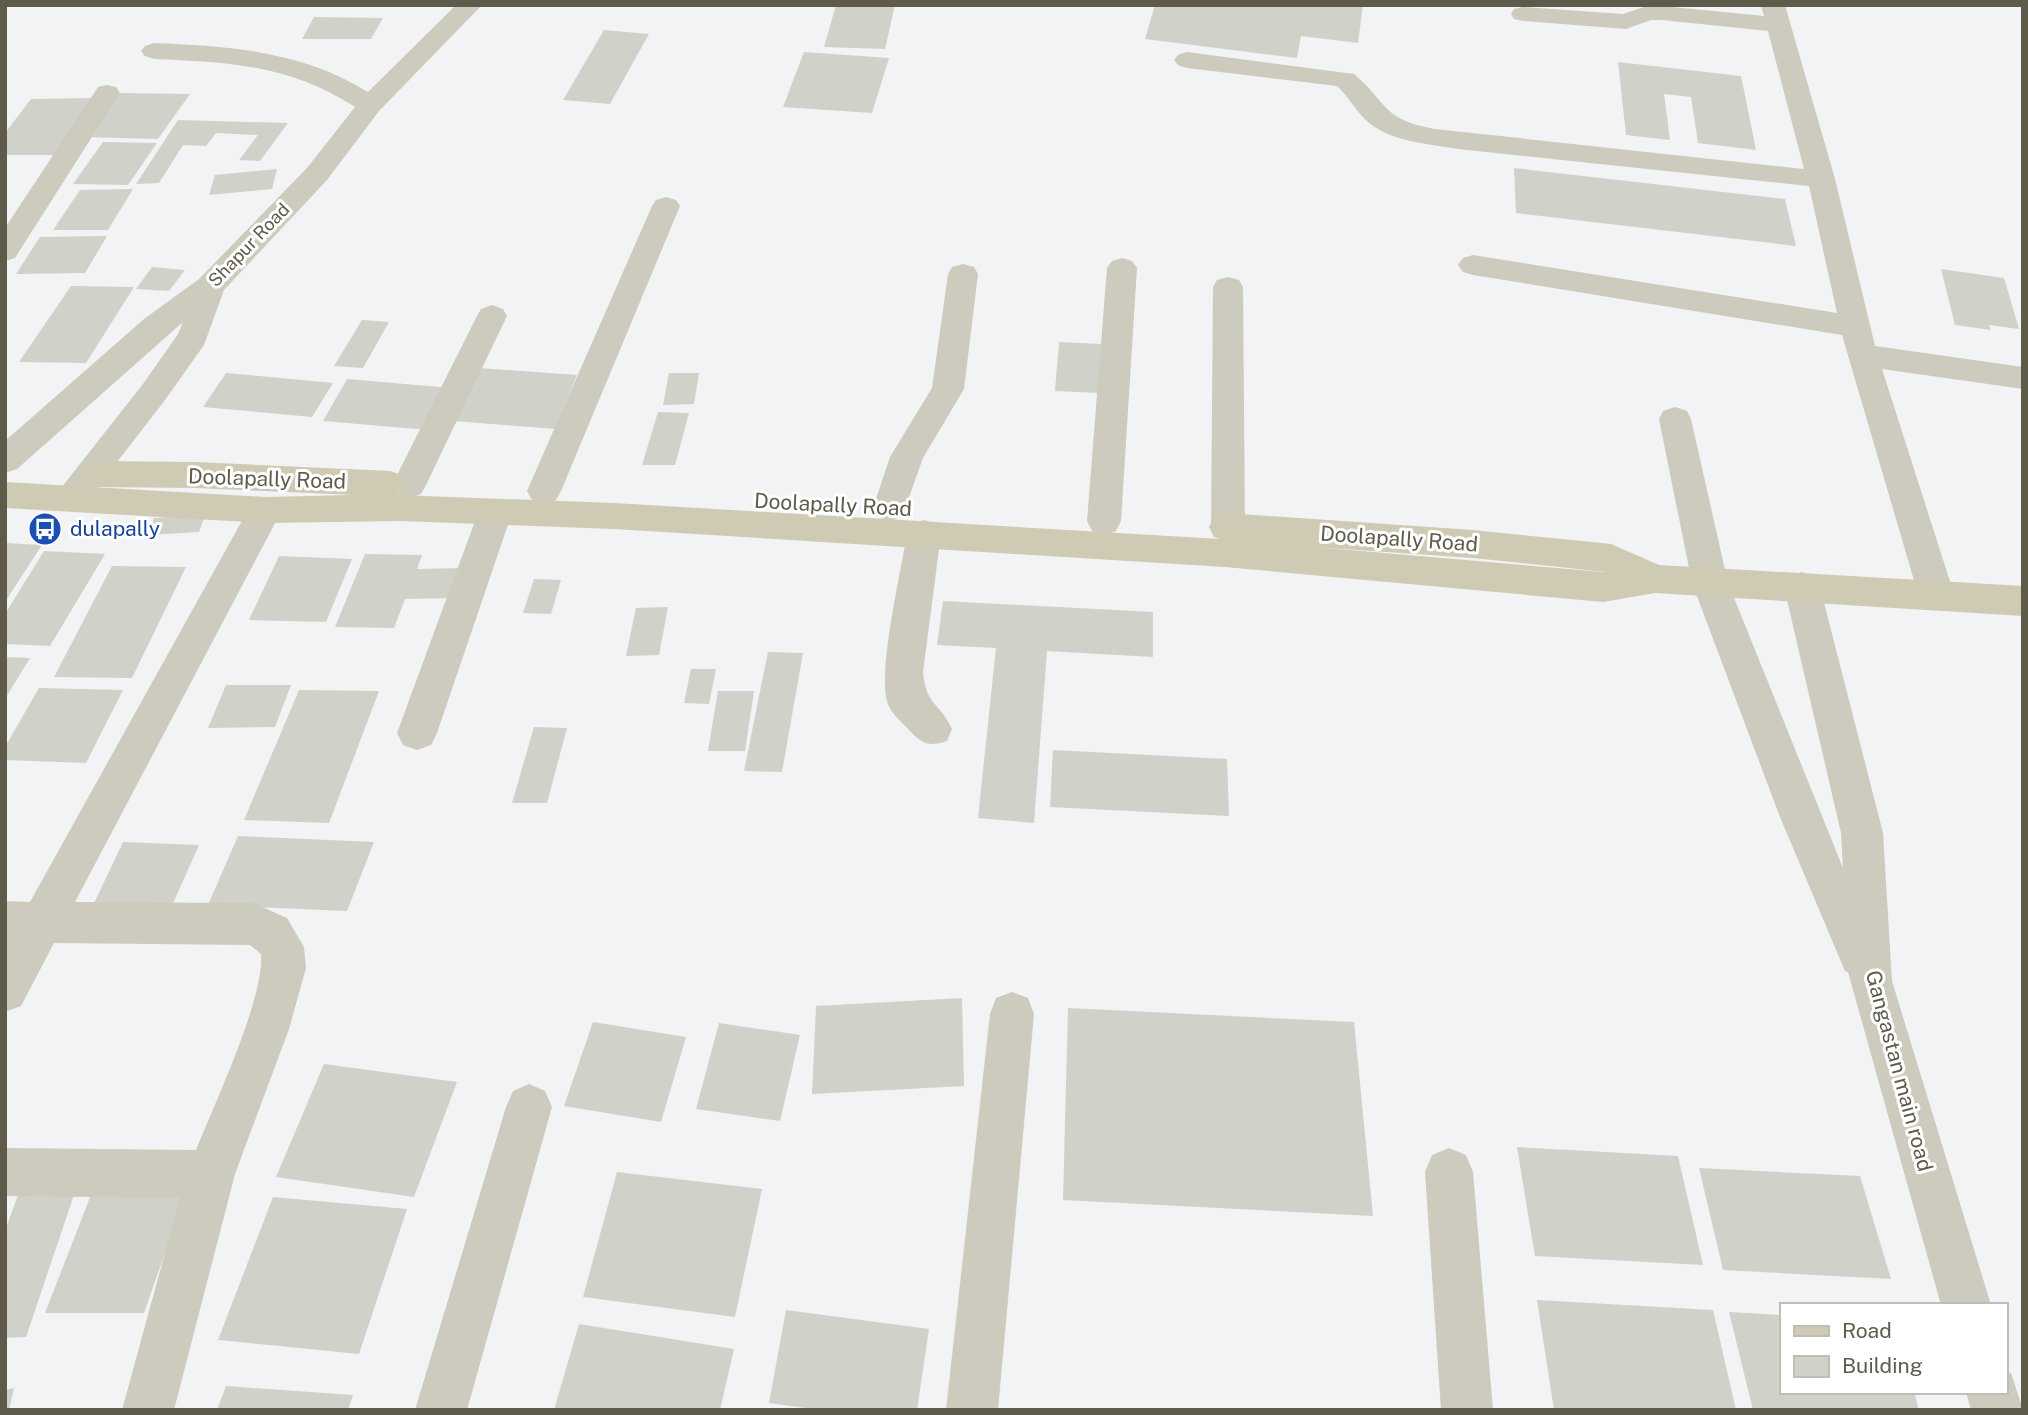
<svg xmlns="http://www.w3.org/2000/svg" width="2028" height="1415" viewBox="0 0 2028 1415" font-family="'Public Sans',sans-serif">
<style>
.building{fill:#d0d1c9}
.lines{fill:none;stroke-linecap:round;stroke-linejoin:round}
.minor{fill:#cdcabe;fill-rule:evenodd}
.major{fill:#cfcab3;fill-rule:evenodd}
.labels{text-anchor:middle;stroke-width:6;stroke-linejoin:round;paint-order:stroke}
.far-street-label{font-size:18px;fill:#5f5b4a;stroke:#fff}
.street-label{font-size:21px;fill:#5f5b4a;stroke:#fff}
.transit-label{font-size:21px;fill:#164399;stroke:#fff;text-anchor:start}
</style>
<rect width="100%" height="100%" fill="#f2f3f4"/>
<path class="building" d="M836,5H895L885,49L824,47Z
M1155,5H1363L1358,43L1301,36L1297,58L1145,39Z
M314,17L383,18L371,39H302Z
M604,30L649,34L610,104L563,100Z
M804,52L889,58L872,113L783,107Z
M1618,62L1741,76L1756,150L1698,143L1691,97L1664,94L1670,140L1626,135Z
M116,93L190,94L158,139L82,137Z
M94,98L54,155H5V133L31,99Z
M178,120L288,123L260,161L239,160L258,135L216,133L206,146L183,145L159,183L136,184Z
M103,142L157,143L128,185L73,184Z
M1514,168L1785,199L1796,246L1516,213Z
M277,169L272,189L209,195L215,175Z
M133,189L108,230H53L80,190Z
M107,236L85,273L16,274L40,237Z
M152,267L185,270L169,291L136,289Z
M1941,269L2004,278L2019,329L1989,325L1991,330L1955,325Z
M71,286L134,287L86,363L19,362Z
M362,320L389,322L363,368L334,366Z
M1059,342L1102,344L1099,393L1055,391Z
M479,368L577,375L555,429L454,421Z
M226,373L333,383L312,417L203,407Z
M669,373H699L694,404L663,405Z
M347,379L451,388L429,430L323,421Z
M658,412L689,413L675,465H642Z
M205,515L199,532L148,535L154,518Z
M5,543L42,545L5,602Z
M44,551L105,554L50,646L5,644V614Z
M365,554L422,555L417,569L463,568L454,598L405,599L394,628L335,627Z
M279,556L352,559L326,622L249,620Z
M112,566L186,567L132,678L54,677Z
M534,579L561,580L551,614L523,613Z
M943,601L1153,612V657L1047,651L1034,823L978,818L996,648L937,645Z
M668,607L659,655L626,656L636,608Z
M768,652L803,653L782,772L744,771Z
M5,657L30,658L5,699Z
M691,669H716L709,704L684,703Z
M226,685H291L275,727L208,728Z
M39,688L123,690L86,763L5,760V747Z
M299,690L379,691L329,823L244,820Z
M718,691H754L745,751H708Z
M534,727L567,728L547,803H512Z
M1053,750L1227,759L1229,816L1050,807Z
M238,836L374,842L347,911L208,905Z
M123,842L199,845L166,919L88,916Z
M962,998L964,1086L812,1094L816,1006Z
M1068,1008L1354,1022L1373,1216L1063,1200Z
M593,1022L686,1037L661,1122L564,1106Z
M719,1023L800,1035L780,1121L696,1109Z
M324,1064L457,1082L414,1197L276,1177Z
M1517,1147L1678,1156L1703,1265L1535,1256Z
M1699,1168L1860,1176L1891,1279L1723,1270Z
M617,1172L762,1189L735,1317L583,1297Z
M96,1182H190L144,1313H45Z
M76,1189L26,1337L5,1338V1231L19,1192Z
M273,1197L407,1209L359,1354L218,1340Z
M1537,1300L1713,1310L1736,1410H1554Z
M786,1310L929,1329L917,1410H821L769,1403Z
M1729,1312L1781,1315V1392H1914L1919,1410H1753Z
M579,1324L734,1349L720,1410H554Z
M226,1386L353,1395L348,1410H217Z
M14,1388L9,1410H5V1390Z"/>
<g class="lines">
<path class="minor" d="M456,5H482L379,111L327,180L224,290L204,345L165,400L83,506L71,510L59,506L54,497L143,384L178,334L183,322L17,469L5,473V441L144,319L199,279L307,168L355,107C290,65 229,62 154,59L145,56L141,51L145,46L154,43C229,46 303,51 368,92Z
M1761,5H1785L1835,179L1875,346L2023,367V389L1882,369L1954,594L1949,604L1936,609L1923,604L1918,594L1842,335L1473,275L1463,272L1458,265L1463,258L1473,255L1837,313L1809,186L1458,149C1429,144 1393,142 1369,123C1357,113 1349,97 1337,86L1187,68L1178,65L1174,60L1178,55L1187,52L1354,74C1389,104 1381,119 1435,129L1804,169L1768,31L1662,20H1651L1626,29L1523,21L1514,19L1511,14L1514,9L1523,7L1623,14L1647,6H1662L1764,16Z
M107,85L116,87L120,93L15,258L5,261V228L98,87Z
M666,197L676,200L680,206L561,491L556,500L544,504L532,500L527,491L652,206L656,200Z
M1122,258L1132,261L1137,268L1121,521L1116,531L1104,535L1092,531L1087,521L1107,268L1112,261Z
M963,264L974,267L978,274L964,389L923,458L902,517L890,521L878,517L873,508L890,457L932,388L948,274L952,267Z
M1228,277L1239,280L1243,287L1245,527L1240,537L1228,541L1216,537L1211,527L1213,287L1217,280Z
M492,305L503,309L507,316L426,485L421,494L409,498L397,494L392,485L477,316L481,309Z
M1675,407L1687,411L1691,419L1728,583L1843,868L1841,833L1784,587L1789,577L1802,572L1815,577L1820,587L1883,833L1892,981L1991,1305H1941L1848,972L1845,971L1780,817L1692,583L1659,419L1663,411Z
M265,497L277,501L282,510L75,902L253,903L287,918L304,947L306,968L289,1029L235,1174L174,1410H122L180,1198L5,1196V1148L196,1150C214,1105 265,997 261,954L250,945L54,943L21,1006L5,1012V901L30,902L253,501Z
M495,500L507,503L512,513L437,733L431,745L417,750L403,745L397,733L478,513L483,503Z
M924,520L936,524L941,534L923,672C926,706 939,701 952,729L947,741C930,747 922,744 910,731C902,722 890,713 887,701C878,669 901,571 907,534L912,524Z
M1012,992L1028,998L1034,1014L998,1410H946L990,1014L996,998Z
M529,1084L545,1091L552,1107L467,1410H415L506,1107L513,1091Z
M1449,1148L1466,1155L1473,1172L1493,1410H1441L1425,1172L1432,1155Z
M2005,1371L2011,1373L2023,1410H1971L1966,1392H2005Z"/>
<path class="major" d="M97,461L196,462L390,471L402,475L407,484L402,493L397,495L614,503L1220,539L1214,537L1209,527L1214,517L1226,513L1473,530L1611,544L1659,565L2023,586V616L1655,593L1603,602L1225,567L614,529L400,521L265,523L5,508V482L265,497L354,495L196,488L97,487L85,483L80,474L85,465ZM1315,547L1473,558L1606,572H1603Z"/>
</g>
<defs>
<symbol id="bus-disc" viewBox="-11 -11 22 22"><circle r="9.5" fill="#1a4fb4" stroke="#fff"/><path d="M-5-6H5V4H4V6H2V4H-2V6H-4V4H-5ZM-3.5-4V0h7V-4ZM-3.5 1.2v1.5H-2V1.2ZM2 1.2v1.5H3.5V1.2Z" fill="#fff"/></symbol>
</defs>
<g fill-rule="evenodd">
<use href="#bus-disc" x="26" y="510" width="38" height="38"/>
</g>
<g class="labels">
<g class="far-street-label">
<text transform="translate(249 245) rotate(-46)" y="6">Shapur Road</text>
</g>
<g class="street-label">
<text transform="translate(267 479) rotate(2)" y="7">Doolapally Road</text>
<text transform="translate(833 505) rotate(3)" y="7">Doolapally Road</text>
<text transform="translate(1399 539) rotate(4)" y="7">Doolapally Road</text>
<text transform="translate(1899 1071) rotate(75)" y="7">Gangastan main road</text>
</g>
<g class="transit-label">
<text x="70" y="536">dulapally</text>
</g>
</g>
<rect width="2028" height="1415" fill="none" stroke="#5f5b4a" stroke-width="14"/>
<rect x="1780" y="1303" width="228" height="91" fill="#ffffff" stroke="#bfbdb7" stroke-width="2"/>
<rect x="1794" y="1326" width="35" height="10" fill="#cfcab3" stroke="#bfbdb7" stroke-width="2"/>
<text x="1842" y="1338" font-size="21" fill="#5f5b4a">Road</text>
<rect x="1794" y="1356" width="35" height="21" fill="#d0d1c9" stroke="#bfbdb7" stroke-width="2"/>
<text x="1842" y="1373" font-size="21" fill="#5f5b4a">Building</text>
</svg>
